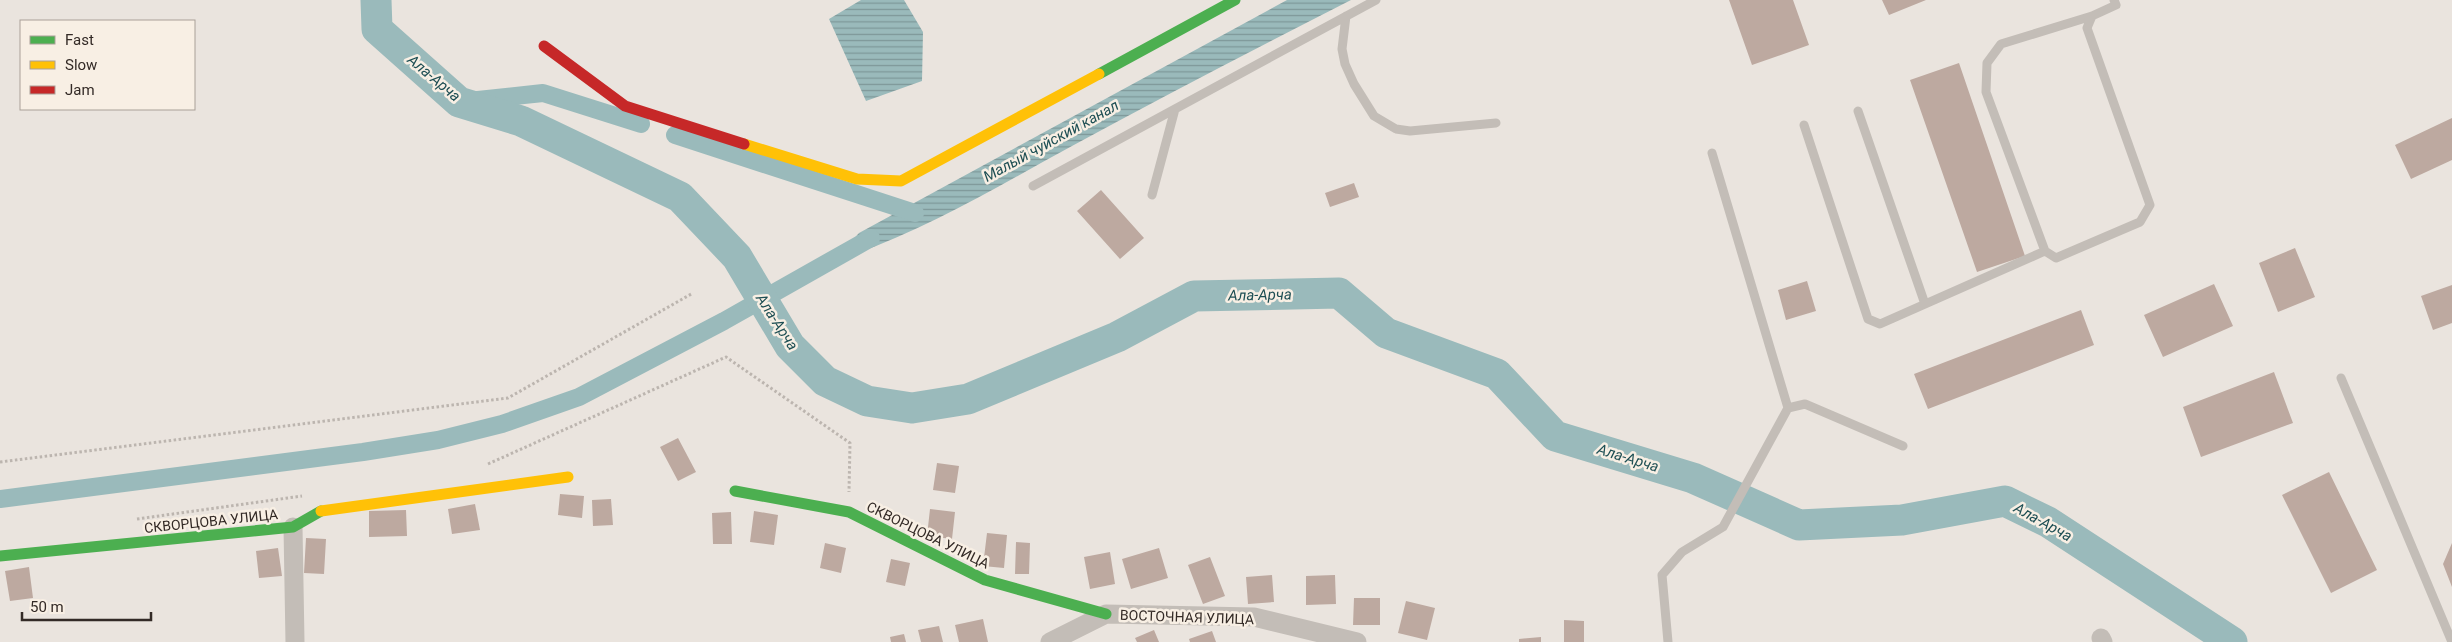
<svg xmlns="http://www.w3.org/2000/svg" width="2452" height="642" viewBox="0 0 2452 642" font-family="Roboto,sans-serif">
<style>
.water{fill:url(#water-rules)}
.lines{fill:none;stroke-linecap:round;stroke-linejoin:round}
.canal{stroke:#9ababb;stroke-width:18}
.river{stroke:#9ababb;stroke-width:31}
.building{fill:#bda9a0}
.path{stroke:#bcb5af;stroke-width:3;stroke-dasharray:2.5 2.5;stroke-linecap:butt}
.lane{stroke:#c3bdb7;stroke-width:9}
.street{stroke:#c3bdb7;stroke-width:19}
.fast{stroke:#4caf50;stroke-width:11}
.slow{stroke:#ffc107;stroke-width:11}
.jam{stroke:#c62828;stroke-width:11}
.labels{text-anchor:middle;stroke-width:5;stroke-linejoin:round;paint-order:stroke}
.street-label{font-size:14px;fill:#332a26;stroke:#f8efe4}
.water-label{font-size:15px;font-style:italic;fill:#1d4e53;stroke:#f8efe4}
</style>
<defs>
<pattern id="water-rules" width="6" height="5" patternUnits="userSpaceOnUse" patternTransform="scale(1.25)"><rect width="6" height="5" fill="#9ababb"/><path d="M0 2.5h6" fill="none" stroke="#7e9798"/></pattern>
</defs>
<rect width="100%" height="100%" fill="#eae4de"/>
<path class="water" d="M861,0H904L923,32L922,81L866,101L829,19Z
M1287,0H1351C1257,48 1164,96 1072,146C1002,184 931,227 855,254L849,244L859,233Z"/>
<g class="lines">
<path class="canal" d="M459,102L543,93L641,124
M675,135L915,213
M0,499L363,452L438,440L502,424L579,397L724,321L871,238"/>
<path class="river" d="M376,0L377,29L459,102L521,121L680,197L737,257L790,346L825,381L867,401L912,408L968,399L1117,337L1194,296L1339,293L1386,333L1497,374L1555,436L1693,478L1799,525L1902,520L2005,501L2048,522L2232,642"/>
</g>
<path class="building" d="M1729,0H1793L1809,45L1752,65Z
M1882,0H1926L1889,15Z
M1959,63L2025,256L1977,272L1910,80Z
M2452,118V160L2411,179L2395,145Z
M1354,183L1359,197L1330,207L1325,193Z
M1101,190L1144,238L1120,259L1077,211Z
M2295,248L2315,297L2278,312L2259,263Z
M1807,281L1816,311L1786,320L1778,290Z
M2214,284L2233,326L2163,357L2144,315Z
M2452,285V323L2433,330L2421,296Z
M2081,310L2094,345L1928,409L1914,374Z
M2274,372L2293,423L2201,457L2183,407Z
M678,438L696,472L678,481L660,447Z
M937,463L959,466L955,493L933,490Z
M2329,472L2377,570L2331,593L2282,495Z
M560,494L584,496L582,518L558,515Z
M611,499L613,525L593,526L592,500Z
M475,504L480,530L452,534L448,509Z
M930,509L955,512L952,539L927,536Z
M406,510L407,536L369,537V511Z
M754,511L778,515L774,545L750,542Z
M731,512L732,544H713L712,513Z
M987,533L1007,535L1004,568L983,566Z
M306,538L326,539L324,574L304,573Z
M1016,542L1030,543L1029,574H1015Z
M825,543L846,548L841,573L820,568Z
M2452,543V587L2443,564Z
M278,548L282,576L259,578L256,551Z
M1159,548L1168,578L1131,589L1122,559Z
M1110,552L1115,584L1090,589L1084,557Z
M1210,557L1225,596L1203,604L1188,565Z
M891,559L910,563L905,586L886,582Z
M29,567L33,598L10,601L5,571Z
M1272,575L1274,602L1248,604L1246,577Z
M1335,575L1336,604L1306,605V576Z
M1354,598H1380V625H1353Z
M1406,601L1435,608L1427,640L1398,633Z
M983,619L988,642H959L955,625Z
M1564,620L1584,621V642H1564Z
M939,626L943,642H921L918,630Z
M1154,630L1159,642H1137L1135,638Z
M1212,631L1216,642H1190L1189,639Z
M904,634L906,642H891L890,637Z
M1541,637V642H1519V639Z"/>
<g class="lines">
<path class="path" d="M0,462L508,398L693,293
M488,464L726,357L850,443L849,492
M137,519L302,496"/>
<path class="lane" d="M1346,16L1342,49L1345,64L1354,84L1374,116L1396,129L1410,131L1496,123
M2092,16L2087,28L2150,205L2140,222L2056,258L2045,251L1986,92L1987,63L2001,44L2092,16L2116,5L2114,0
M1858,111L1925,304
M1804,125L1868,319L1880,324L2045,251
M1712,153L1788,408
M1033,186L1376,0
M1152,195L1175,109
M2341,378L2452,642
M1668,642L1662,575L1682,552L1723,527L1788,408L1805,404L1903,446"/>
<path class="street" d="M293,527L295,642
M2101,638L2103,642
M1050,642L1106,614L1254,617L1357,642"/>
<path class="fast" d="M1099,74L1235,0
M735,491L849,512L985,580L1106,614
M0,556L293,527L321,511"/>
<path class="slow" d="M744,144L857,179L901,181L1099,74
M321,511L568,477"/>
<path class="jam" d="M544,46L625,106L744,144"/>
</g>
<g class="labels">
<g class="street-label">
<text transform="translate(211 521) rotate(-6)" y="5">СКВОРЦОВА УЛИЦА</text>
<text transform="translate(928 535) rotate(26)" y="5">СКВОРЦОВА УЛИЦА</text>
<text transform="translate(1187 617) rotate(2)" y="5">ВОСТОЧНАЯ УЛИЦА</text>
</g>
<g class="water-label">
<text transform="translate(434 78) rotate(40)" y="5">Ала-Арча</text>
<text transform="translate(1051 141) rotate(-29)" y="5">Малый чуйский канал</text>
<text transform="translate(1260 295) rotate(-1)" y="5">Ала-Арча</text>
<text transform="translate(777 322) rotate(57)" y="5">Ала-Арча</text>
<text transform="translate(1628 458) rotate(17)" y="5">Ала-Арча</text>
<text transform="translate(2043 522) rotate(29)" y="5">Ала-Арча</text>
</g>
</g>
<rect x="20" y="20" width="175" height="90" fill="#f8efe4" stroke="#a9a098"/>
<rect x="30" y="36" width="25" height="8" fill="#4caf50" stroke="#a9a098"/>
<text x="65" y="45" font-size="15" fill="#332a26">Fast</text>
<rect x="30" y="61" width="25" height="8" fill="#ffc107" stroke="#a9a098"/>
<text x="65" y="70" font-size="15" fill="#332a26">Slow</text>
<rect x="30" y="86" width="25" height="8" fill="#c62828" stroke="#a9a098"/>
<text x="65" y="95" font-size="15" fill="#332a26">Jam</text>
<path d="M22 612v8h129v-8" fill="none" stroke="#332a26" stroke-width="2.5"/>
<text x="30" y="612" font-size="15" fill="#332a26" stroke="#f8efe4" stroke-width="4" paint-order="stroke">50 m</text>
</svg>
